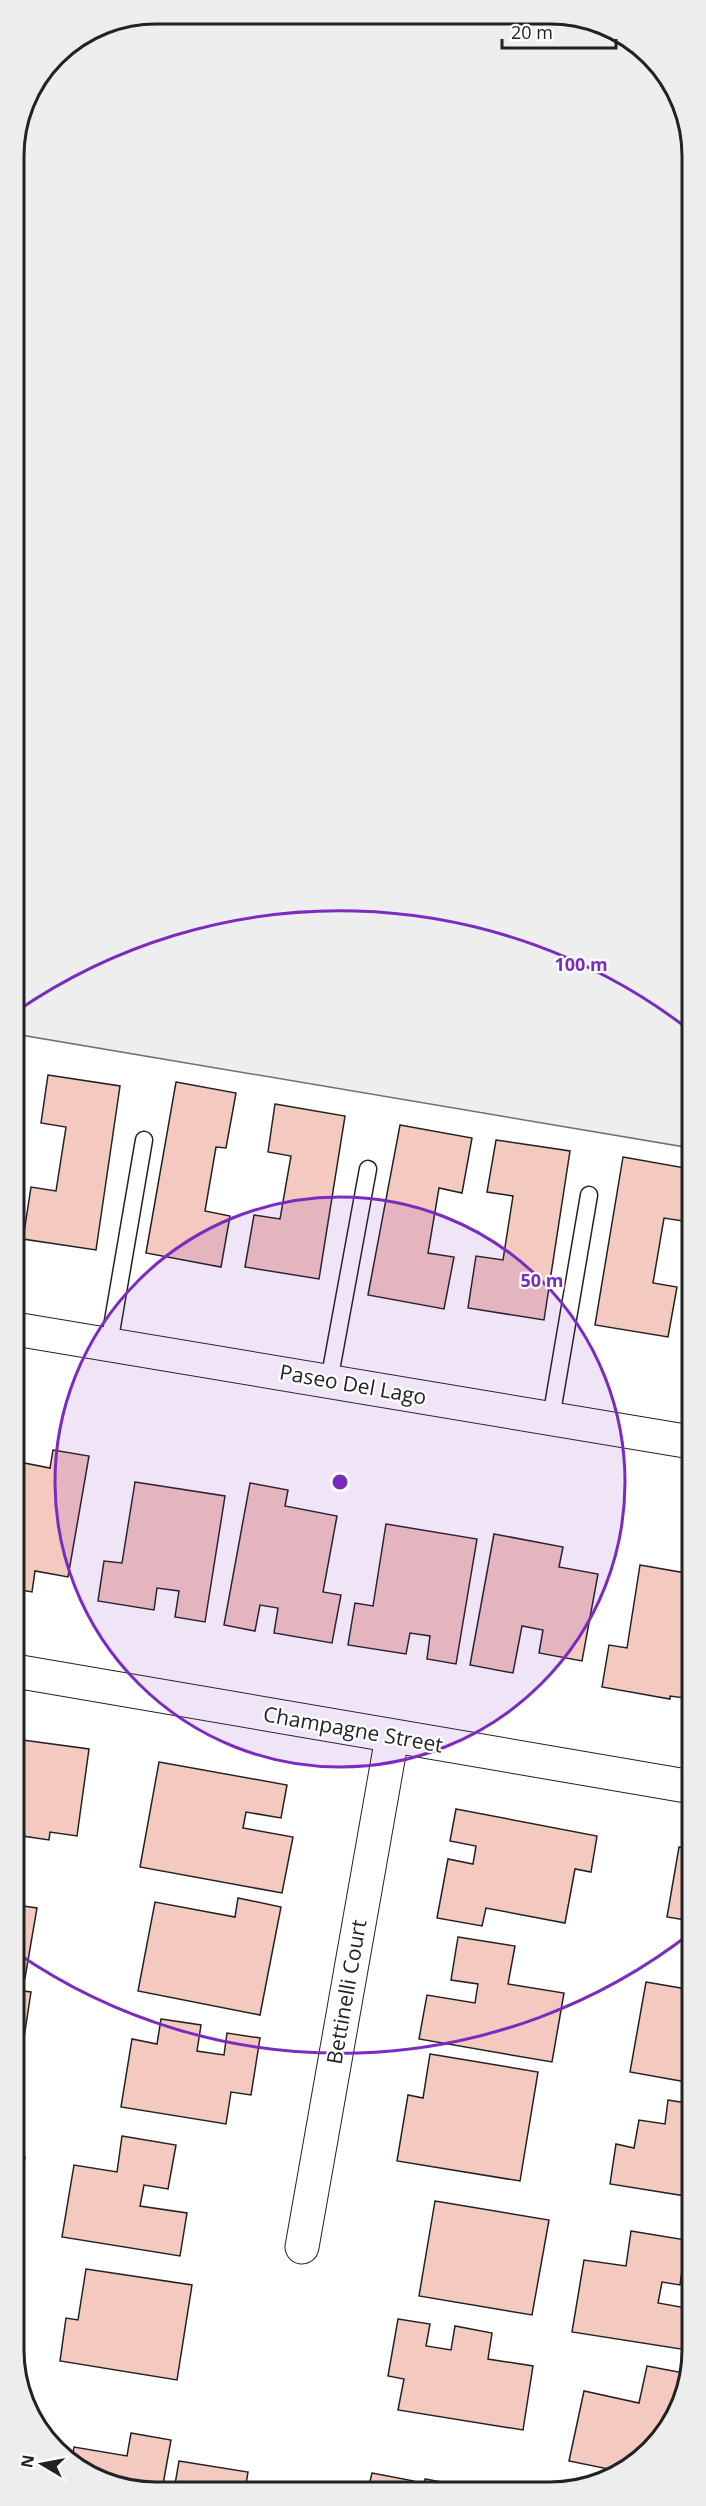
<svg xmlns="http://www.w3.org/2000/svg" width="706" height="2506" viewBox="0 0 706 2506" font-family="'Open Sans',sans-serif">
<style>
.green{fill:#eee;stroke:#6f6f6f;stroke-width:1.5}
.building{fill:#f3c9c0;stroke:#222;stroke-width:1.5}
.lines{fill:none;stroke-linecap:round;stroke-linejoin:round}
.lane-casing{stroke:#222;stroke-width:19}
.street-casing{stroke:#222;stroke-width:35}
.secondary-casing{stroke:#222;stroke-width:35}
.lane{stroke:#fff;stroke-width:16}
.street{stroke:#fff;stroke-width:33}
.secondary{stroke:#fff;stroke-width:33}
.ring{fill:none;stroke:#7b2cbf;stroke-width:3}
.labels{text-anchor:middle;stroke-width:4.5;stroke-linejoin:round;paint-order:stroke}
.street-label{font-size:21px;fill:#222;stroke:#fff}
.rim{fill:none;stroke:#222;stroke-width:3}
.centre{fill:#7b2cbf;stroke:#fff;stroke-width:3}
.ring-label{font-size:18px;text-anchor:middle;font-weight:bold;fill:#7b2cbf;stroke:#fff;stroke-width:4.5;stroke-linejoin:round;paint-order:stroke}
</style>
<rect width="100%" height="100%" fill="#fff"/>
<path class="green" d="M156,14L578,16L651,55L690,128L691,1148L15,1034L14,147L28,93L55,55L102,24Z"/>
<path class="building" d="M48,1075L120,1086L96,1250L23,1239L31,1187L56,1191L66,1127L41,1123Z
M176,1082L236,1093L226,1148L216,1147L205,1211L230,1216L221,1267L146,1253Z
M275,1104L345,1116L319,1279L245,1267L254,1215L280,1219L291,1156L268,1152Z
M400,1125L472,1138L462,1193L439,1188L428,1253L454,1257L444,1309L368,1295Z
M496,1140L570,1151L544,1320L468,1308L476,1256L503,1260L513,1196L487,1192Z
M623,1157L691,1169L689,1222L664,1218L653,1283L677,1287L668,1337L595,1325Z
M53,1450L89,1456L68,1577L35,1571L32,1592L15,1589V1482L19,1462L50,1468Z
M135,1482L225,1496L205,1622L175,1617L179,1591L157,1588L154,1610L98,1601L104,1561L122,1563Z
M250,1483L288,1490L285,1506L337,1516L323,1592L341,1595L332,1643L274,1633L278,1608L260,1605L255,1631L224,1625Z
M386,1524L477,1539L456,1664L427,1659L430,1636L410,1633L406,1654L348,1645L355,1603L373,1606Z
M494,1534L563,1547L559,1567L598,1574L582,1661L539,1653L543,1630L522,1626L513,1673L470,1665Z
M640,1565L691,1574L692,1699L670,1696V1699L602,1687L609,1645L627,1648Z
M15,1739L89,1749L77,1836L50,1832L49,1840L16,1835Z
M159,1762L287,1785L281,1818L246,1812L243,1828L293,1837L282,1893L140,1867Z
M456,1809L597,1836L591,1872L575,1869L565,1923L486,1908L482,1926L437,1918L448,1859L473,1864L476,1846L450,1841Z
M679,1847L692,1849V1921L667,1917Z
M238,1898L281,1907L260,2015L138,1991L155,1902L235,1917Z
M16,1905L37,1908L25,1978L16,1976Z
M458,1937L515,1946L508,1984L564,1993L552,2062L419,2039L427,1995L475,2003L478,1984L451,1980Z
M646,1982L692,1990V2083L630,2072Z
M16,1990L31,1992L16,2090Z
M161,2019L201,2025L197,2051L224,2055L227,2033L260,2038L251,2095L231,2092L226,2124L121,2107L132,2039L157,2044Z
M430,2054L538,2072L520,2181L397,2161L408,2095L423,2098Z
M668,2100L692,2104V2197L610,2184L616,2144L634,2148L639,2120L665,2124Z
M122,2136L176,2145L168,2189L144,2185L140,2206L187,2213L180,2256L62,2237L74,2165L117,2172Z
M16,2155L25,2157L16,2215Z
M435,2201L549,2220L532,2315L419,2296Z
M631,2231L686,2240L680,2285L662,2282L658,2303L692,2309L687,2350L572,2332L584,2260L626,2266Z
M86,2269L192,2285L177,2380L60,2361L66,2318L78,2320Z
M398,2319L430,2324L426,2346L451,2350L455,2326L492,2333L488,2359L533,2366L523,2430L398,2410L404,2379L388,2376Z
M647,2366L689,2374L682,2404L676,2413H674L672,2420L657,2444L623,2472L569,2461L584,2391L639,2403Z
M131,2433L171,2440L162,2490H128L72,2460L74,2447L127,2456Z
M179,2461L248,2472L245,2490H174Z
M372,2473L414,2481L412,2490H368Z
M425,2479L465,2486L464,2490H423Z"/>
<g class="lines">
<defs>
<path id="lane" d="M109,1344L144,1140
M329,1381L368,1169
M551,1418L589,1195"/>
<path id="street" d="M15,1671L692,1787
M302,2247L392,1737"/>
<path id="secondary" d="M15,1329L691,1442"/>
</defs>
<use href="#lane" class="lane-casing"/>
<use href="#street" class="street-casing"/>
<use href="#secondary" class="secondary-casing"/>
<use href="#lane" class="lane"/>
<use href="#street" class="street"/>
<use href="#secondary" class="secondary"/>
</g>
<circle cx="340" cy="1482" r="285" fill="#7b2cbf" fill-opacity=".12"/>
<g class="ring">
<circle cx="340" cy="1482" r="285"/>
<path d="M692 1932A571 571 0 0 1 17 1953M17 1011A571 571 0 0 1 688 1029"/>
</g>
<g class="labels">
<g class="street-label">
<text transform="translate(353 1385) rotate(10)" y="7">Paseo Del Lago</text>
<text transform="translate(353 1730) rotate(10)" y="7">Champagne Street</text>
<text transform="translate(347 1992) rotate(-80)" y="7">Bettinelli Court</text>
</g>
</g>
<path d="M0 0H706V2506H0ZM156 24H550A132 132 0 0 1 682 156V2350A132 132 0 0 1 550 2482H156A132 132 0 0 1 24 2350V156A132 132 0 0 1 156 24Z" fill="#ededed" fill-rule="evenodd"/>
<path class="rim" d="M156 24H550A132 132 0 0 1 682 156V2350A132 132 0 0 1 550 2482H156A132 132 0 0 1 24 2350V156A132 132 0 0 1 156 24Z"/>
<circle cx="340" cy="1482" r="9" class="centre"/>
<g class="ring-label">
<text x="581" y="971">100 m</text>
<text x="542" y="1287">50 m</text>
</g>
<g transform="translate(42 2464) rotate(280)" stroke="#ffffff" stroke-width="4.5" paint-order="stroke">
<path d="M0-4.5L10 22L0 15L-10 22Z" fill="#222222"/>
<text y="-9" font-size="16" font-weight="bold" text-anchor="middle" fill="#222222">N</text>
</g>
<path d="M502 39v9h114v-9" fill="none" stroke="#222222" stroke-width="3"/>
<text x="511" y="39" font-size="18" fill="#222222" stroke="#ffffff" stroke-width="4.5" paint-order="stroke">20 m</text>
</svg>
